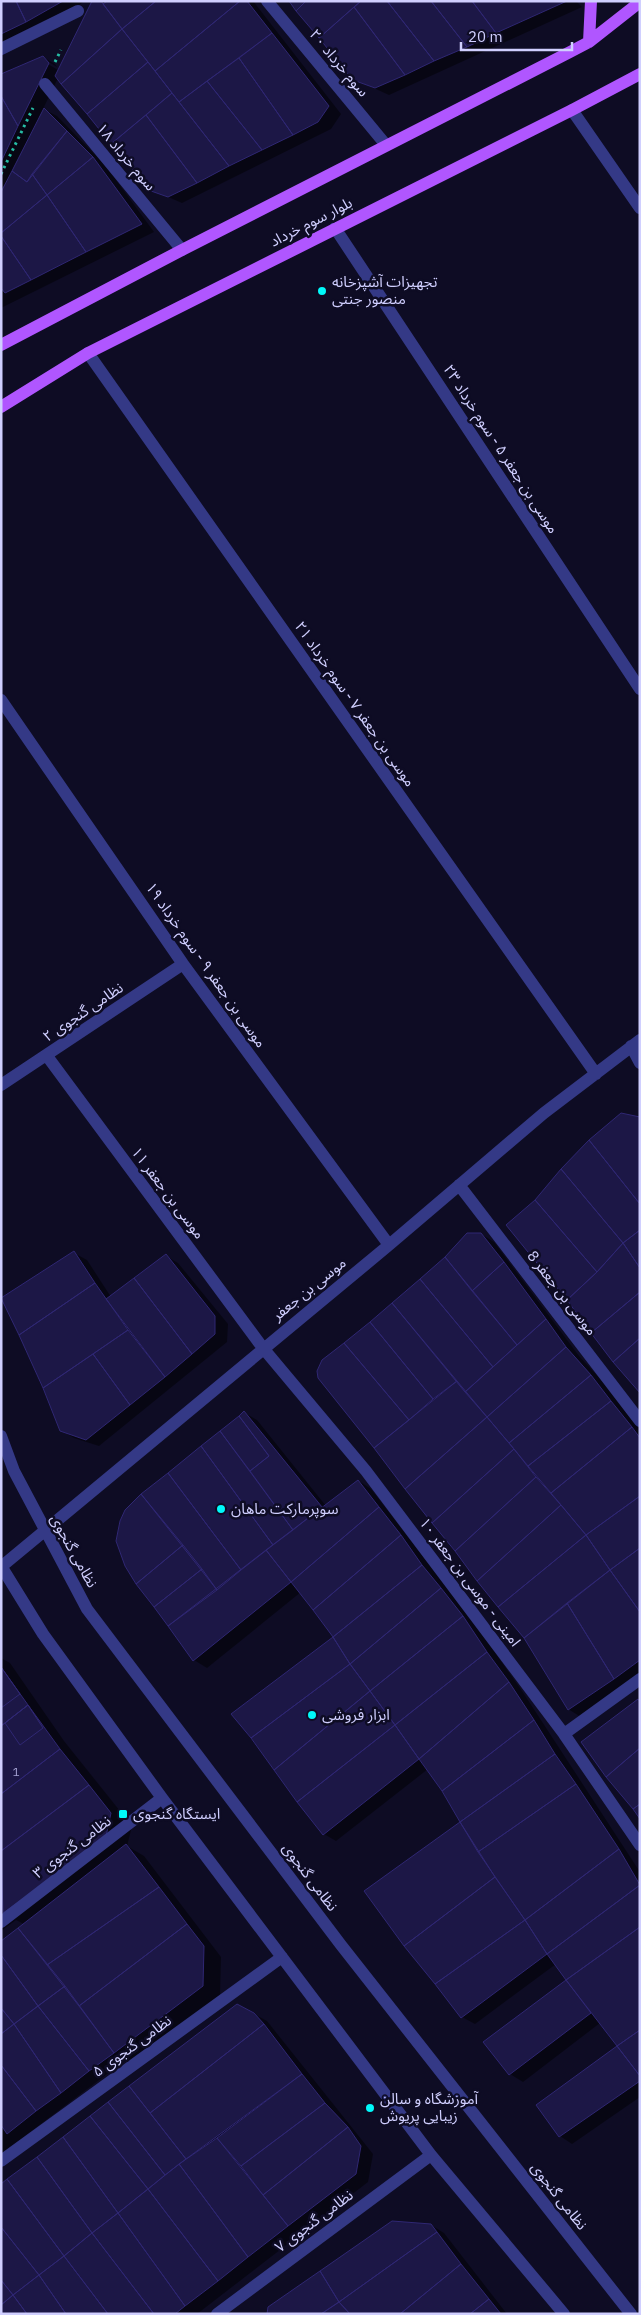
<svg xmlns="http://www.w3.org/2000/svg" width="641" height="2315" viewBox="0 0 641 2315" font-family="'IBM Plex Sans','Noto Sans Arabic',sans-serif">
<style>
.shadow{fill:#0007}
.building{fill:#1c1746;stroke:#2f2773}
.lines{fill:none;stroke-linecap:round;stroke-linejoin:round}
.path{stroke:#26bca5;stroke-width:3;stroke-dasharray:2.5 4;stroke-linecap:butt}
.minor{stroke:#343986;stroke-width:12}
.major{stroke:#b056ff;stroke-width:12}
.poi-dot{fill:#00f9fa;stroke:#0e0c24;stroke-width:2}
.labels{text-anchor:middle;stroke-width:5;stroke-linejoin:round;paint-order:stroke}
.number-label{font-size:12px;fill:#a3a1d1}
.street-label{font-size:15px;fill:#d0cfff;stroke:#0e0c24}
.poi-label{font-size:15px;fill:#d0cfff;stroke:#0e0c24;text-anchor:start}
</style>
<rect width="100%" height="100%" fill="#0e0c24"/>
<path class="shadow" d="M1,1H84L72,12L8,44L1,40Z
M93,1H253L341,114L331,129L182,203L152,190L58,78L43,109L57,116L105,165L154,232L1,308V75L43,57L55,64L57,67L47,61L46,63L58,70Z
M290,1H576L582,7L389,95L354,79Z
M481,1234L494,1242L579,1356L604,1383L640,1430V1676L581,1717L568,1709L525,1637L323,1361L446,1258Z
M74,1253L87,1260L111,1297L166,1256L178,1263L228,1324L227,1342L99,1446L74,1438L61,1430L3,1298Z
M245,1413L257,1420L326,1506L359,1481L371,1489L475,1624L522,1691L640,1872V2097L572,2144L560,2136L618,2047L600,2023L523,2082L510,2074L485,2042L568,1981L556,1964L475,2024L462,2017V1823L428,1769L336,1841L324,1834L232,1714L335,1637L301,1592L207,1668L194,1660L169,1625L142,1495Z
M1,1658L10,1663L64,1741L132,1826L127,1846L144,1856L221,1957L220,1996L132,2062L127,2059L1,2154V1943L24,1924L16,1920L1,1931Z
M254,2014L267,2021L373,2154L368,2182L197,2314H1Z
M431,2225L444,2233L507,2314H268Z"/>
<path class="building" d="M1,1H16L26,22L1,34Z
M16,1H63L26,22Z
M92,1H101L122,29L61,84L55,76Z
M107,1H156L122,29L103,4Z
M156,1H240L155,71L122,29Z
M240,1H247L272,33L179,102L155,71Z
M289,1H306L296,11Z
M306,1H361L319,38L296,11Z
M361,1H387L434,61L405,75L354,7Z
M387,1H431L467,47L434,61Z
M431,1H472L496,33L467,47Z
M472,1H567L496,33Z
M354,7L405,75L375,88L353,80L319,38Z
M122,29L148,62L87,114L61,84Z
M272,33L329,106L318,122L293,135L239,58Z
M43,56L49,63L18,126L1,96V74Z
M239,58L293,135L262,150L207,81Z
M148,62L172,93L111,144L87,114Z
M207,81L262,150L229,166L179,102Z
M172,93L229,166L197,183L146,115Z
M1,96L18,126L1,162Z
M44,108L67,131L27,182L12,171Z
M146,115L197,183L168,197L151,191L111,144Z
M67,131L93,157L47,195L32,174Z
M93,157L142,224L86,252L47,195Z
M12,171L27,182L32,174L47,195L1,233V192Z
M47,195L86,252L31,280L1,236V233Z
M1,236L31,280L5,293L1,288Z
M621,1113L640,1117V1204L589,1140Z
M589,1140L640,1204V1230L623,1243L561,1169Z
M561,1169L623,1243L597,1272L535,1200Z
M535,1200L597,1272L567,1300L506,1225Z
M640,1230V1268L623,1243Z
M467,1233H481L504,1262L472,1291L445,1257Z
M623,1243L640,1268V1292L591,1333L567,1300L597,1272Z
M74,1251L95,1283L19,1335L1,1298Z
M166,1254L215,1316V1334L192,1354L134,1278Z
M445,1257L517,1345L493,1367L420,1279Z
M504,1262L546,1319L517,1345L472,1291Z
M134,1278L192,1354L165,1377L106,1299Z
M420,1279L493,1367L465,1392L392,1303Z
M95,1283L128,1330L43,1388L19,1335Z
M640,1292V1338L613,1362L591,1333Z
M392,1303L457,1381L433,1399L370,1322Z
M546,1319L566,1347L487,1417L465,1392Z
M370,1322L433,1399L409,1420L344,1343Z
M128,1330L165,1377L130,1405L93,1354Z
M640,1338V1393L613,1362Z
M344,1343L409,1420L374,1448L318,1378L317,1371L322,1360Z
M566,1347L591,1375L509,1443L487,1417Z
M93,1354L130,1405L86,1440L60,1431L43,1388Z
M591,1375L611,1401L528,1466L509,1443Z
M457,1381L487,1417L405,1489L374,1448Z
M611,1401L632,1427L551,1493L528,1466Z
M244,1411L322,1507L293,1530L250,1471L269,1456L239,1416Z
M239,1416L269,1456L250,1471L220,1431Z
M487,1417L514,1449L432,1523L405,1489Z
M632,1427L640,1438V1496L586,1535L551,1493Z
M220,1431L293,1530L273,1545L201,1446Z
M201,1446L273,1545L241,1570L168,1473Z
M514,1449L536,1477L455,1551L432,1523Z
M168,1473L241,1570L217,1590L141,1494Z
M536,1477L561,1505L477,1581L455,1551Z
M358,1480L379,1507L291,1582L266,1550Z
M141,1494L183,1545L136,1584L125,1566L116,1541L120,1521L125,1510Z
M640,1496V1548L610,1570L586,1535Z
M561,1505L586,1535L498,1607L477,1581Z
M379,1507L401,1535L313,1610L291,1582Z
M401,1535L422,1565L333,1637L313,1610Z
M586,1535L610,1570L524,1638L498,1607Z
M183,1545L202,1569L154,1607L136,1584Z
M640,1548V1612L610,1570Z
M266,1550L291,1582L193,1661L168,1626Z
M422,1565L441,1588L350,1664L333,1637Z
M202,1569L217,1590L168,1626L154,1607Z
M610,1570L640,1612V1660L614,1679L567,1603Z
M441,1588L463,1616L370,1691L350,1664Z
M567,1603L614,1679L568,1710L524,1638Z
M463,1616L487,1652L395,1725L370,1691Z
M333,1637L350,1664L251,1738L231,1714Z
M487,1652L509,1682L419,1759L395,1725Z
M350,1664L370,1691L274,1770L251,1738Z
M1,1667L28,1705L1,1726Z
M1,1667L20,1694L1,1708Z
M509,1682L534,1720L442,1791L419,1759Z
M370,1691L395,1725L297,1802L274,1770Z
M638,1699L640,1702V1748L606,1777L581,1742Z
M28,1705L43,1728L20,1745L5,1723Z
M28,1705L60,1749L1,1794V1726Z
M534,1720L555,1754L460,1822L442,1791Z
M395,1725L419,1759L323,1835L297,1802Z
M640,1748V1804L633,1809L606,1777Z
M60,1749L89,1785L1,1851V1794Z
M555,1754L576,1784L478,1852L460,1822Z
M576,1784L619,1849L525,1920L478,1852Z
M89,1785L111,1813L105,1841L3,1913L1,1851Z
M640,1804V1819L633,1809Z
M460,1822L495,1877L404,1946L364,1891Z
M126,1844L159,1887L47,1965L18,1928Z
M619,1849L640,1885L547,1954L525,1920Z
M495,1877L525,1920L435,1984L404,1946Z
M640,1885V1927L566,1980L547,1954Z
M159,1887L187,1924L79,2006L47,1965Z
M525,1920L547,1954L461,2018L435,1984Z
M187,1924L204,1946L203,1986L114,2053L79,2006Z
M640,1927V2030L617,2046L566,1980Z
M18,1928L65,1986L38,2006L1,1955V1941Z
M1,1955L38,2006L14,2024L1,2008Z
M566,1980L591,2013L509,2075L483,2042Z
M65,1986L114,2053L89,2071L38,2006Z
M237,2004L254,2013L264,2024L150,2113L129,2086Z
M38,2006L89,2071L61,2093L14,2024Z
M1,2008L14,2024L1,2034Z
M14,2024L61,2093L36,2111L1,2065V2034Z
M264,2024L302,2074L186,2159L150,2113Z
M640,2030V2076L617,2046Z
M617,2046L640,2076V2081L559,2137L536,2105Z
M1,2065L36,2111L7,2134L1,2125Z
M302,2074L325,2103L241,2166L217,2138Z
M129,2086L186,2159L165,2175L108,2102Z
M108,2102L165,2175L148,2189L90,2116Z
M325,2103L348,2127L263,2195L241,2166Z
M90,2116L148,2189L118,2213L63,2137Z
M348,2127L361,2146L356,2174L288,2226L263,2195Z
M63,2137L118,2213L92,2233L37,2157Z
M217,2138L288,2226L248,2257L179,2164Z
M37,2157L92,2233L64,2256L7,2179Z
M179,2164L248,2257L218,2281L148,2189Z
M7,2179L64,2256L39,2275L1,2227V2184Z
M148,2189L218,2281L185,2306L118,2213Z
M118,2213L185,2306L175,2314H154L92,2233Z
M392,2221L431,2224L437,2232L339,2302L320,2271Z
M1,2227L39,2275L13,2295L1,2280Z
M437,2232L461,2264L400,2314H350L339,2302Z
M92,2233L154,2314H108L64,2256Z
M64,2256L108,2314H66L39,2275Z
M461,2264L489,2299L470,2314H400Z
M320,2271L339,2302L321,2314H267L268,2307Z
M39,2275L66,2314H27L13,2295Z
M1,2280L13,2295L1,2305Z
M13,2295L27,2314H1V2305Z
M489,2299L501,2314H470Z
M339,2302L350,2314H321Z"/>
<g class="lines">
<path class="path" d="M55,62L61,50
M1,174L33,108"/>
<path class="minor" d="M267,1L386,145
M1,49L78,11
M45,84L182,250
M572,110L640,208
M335,228L640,689
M88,353L596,1074
M1,700L183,964L389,1245
M631,1046L640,1063
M47,1056L263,1348L366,1471L564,1734L640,1845
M1,1085L183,964
M459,1185L640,1421
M1,1436L14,1471L87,1609L341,1945L631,2314
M1,1566L43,1634L162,1798L431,2155L564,2314
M1,1567L389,1245L544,1113L640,1040
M564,1734L640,1679
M1,1922L162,1798
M1,2161L282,1957
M217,2314L431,2155"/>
<path class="major" d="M589,42L591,1
M1,345L182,250L570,52L589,42L640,2
M1,407L88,353L572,110L640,74"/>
</g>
<g class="poi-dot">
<circle cx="322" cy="291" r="5"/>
<circle cx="221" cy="1509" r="5"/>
<circle cx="312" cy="1715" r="5"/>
<rect x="118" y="1809" width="10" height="10" rx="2.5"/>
<circle cx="370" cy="2108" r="5"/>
</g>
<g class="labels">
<g class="number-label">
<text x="16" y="1776">1</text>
</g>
<g class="street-label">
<text transform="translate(339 63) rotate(50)" y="5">سوم خرداد ۲۰</text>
<text transform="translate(126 157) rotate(50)" y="5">سوم خرداد ۱۸</text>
<text transform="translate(311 222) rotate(-27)" y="5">بلوار سوم خرداد</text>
<text transform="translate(501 449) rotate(57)" y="5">موسی بن جعفر ۵ - سوم خرداد ۲۳</text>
<text transform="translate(355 704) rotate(55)" y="5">موسی بن جعفر ۷ - سوم خرداد ۲۱</text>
<text transform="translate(206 965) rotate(55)" y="5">موسی بن جعفر ۹ - سوم خرداد ۱۹</text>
<text transform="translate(83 1012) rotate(-34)" y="5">نظامی گنجوی ۲</text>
<text transform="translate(168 1193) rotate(53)" y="5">موسی بن جعفر ۱۱</text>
<text transform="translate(309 1289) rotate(-39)" y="5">موسی بن جعفر</text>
<text transform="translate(562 1293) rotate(52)" y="5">موسی بن جعفر 8</text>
<text transform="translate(74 1551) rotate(61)" y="5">نظامی گنجوی</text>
<text transform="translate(470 1582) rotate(53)" y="5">امینی - موسی بن جعفر ۱۰</text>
<text transform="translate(72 1847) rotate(-37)" y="5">نظامی گنجوی ۳</text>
<text transform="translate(310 1877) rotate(53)" y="5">نظامی گنجوی</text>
<text transform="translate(132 2046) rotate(-36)" y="5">نظامی گنجوی ۵</text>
<text transform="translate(559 2196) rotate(52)" y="5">نظامی گنجوی</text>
<text transform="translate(314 2221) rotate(-37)" y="5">نظامی گنجوی ۷</text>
</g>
<g class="poi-label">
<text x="332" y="287">تجهیزات آشپزخانه<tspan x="332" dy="17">منصور جنتی</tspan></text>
<text x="231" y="1514">سوپرمارکت ماهان</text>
<text x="322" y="1720">ابزار فروشی</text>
<text x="133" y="1819">ایستگاه گنجوی</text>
<text x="380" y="2104">آموزشگاه و سالن<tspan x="380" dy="17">زیبایی پریوش</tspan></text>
</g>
</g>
<rect width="641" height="2315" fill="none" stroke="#d0cfff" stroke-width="5"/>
<path d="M461 42v8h111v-8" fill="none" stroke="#d0cfff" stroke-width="2.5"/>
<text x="468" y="42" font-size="15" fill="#d0cfff" stroke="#0e0c24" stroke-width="4" paint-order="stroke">20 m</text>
</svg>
